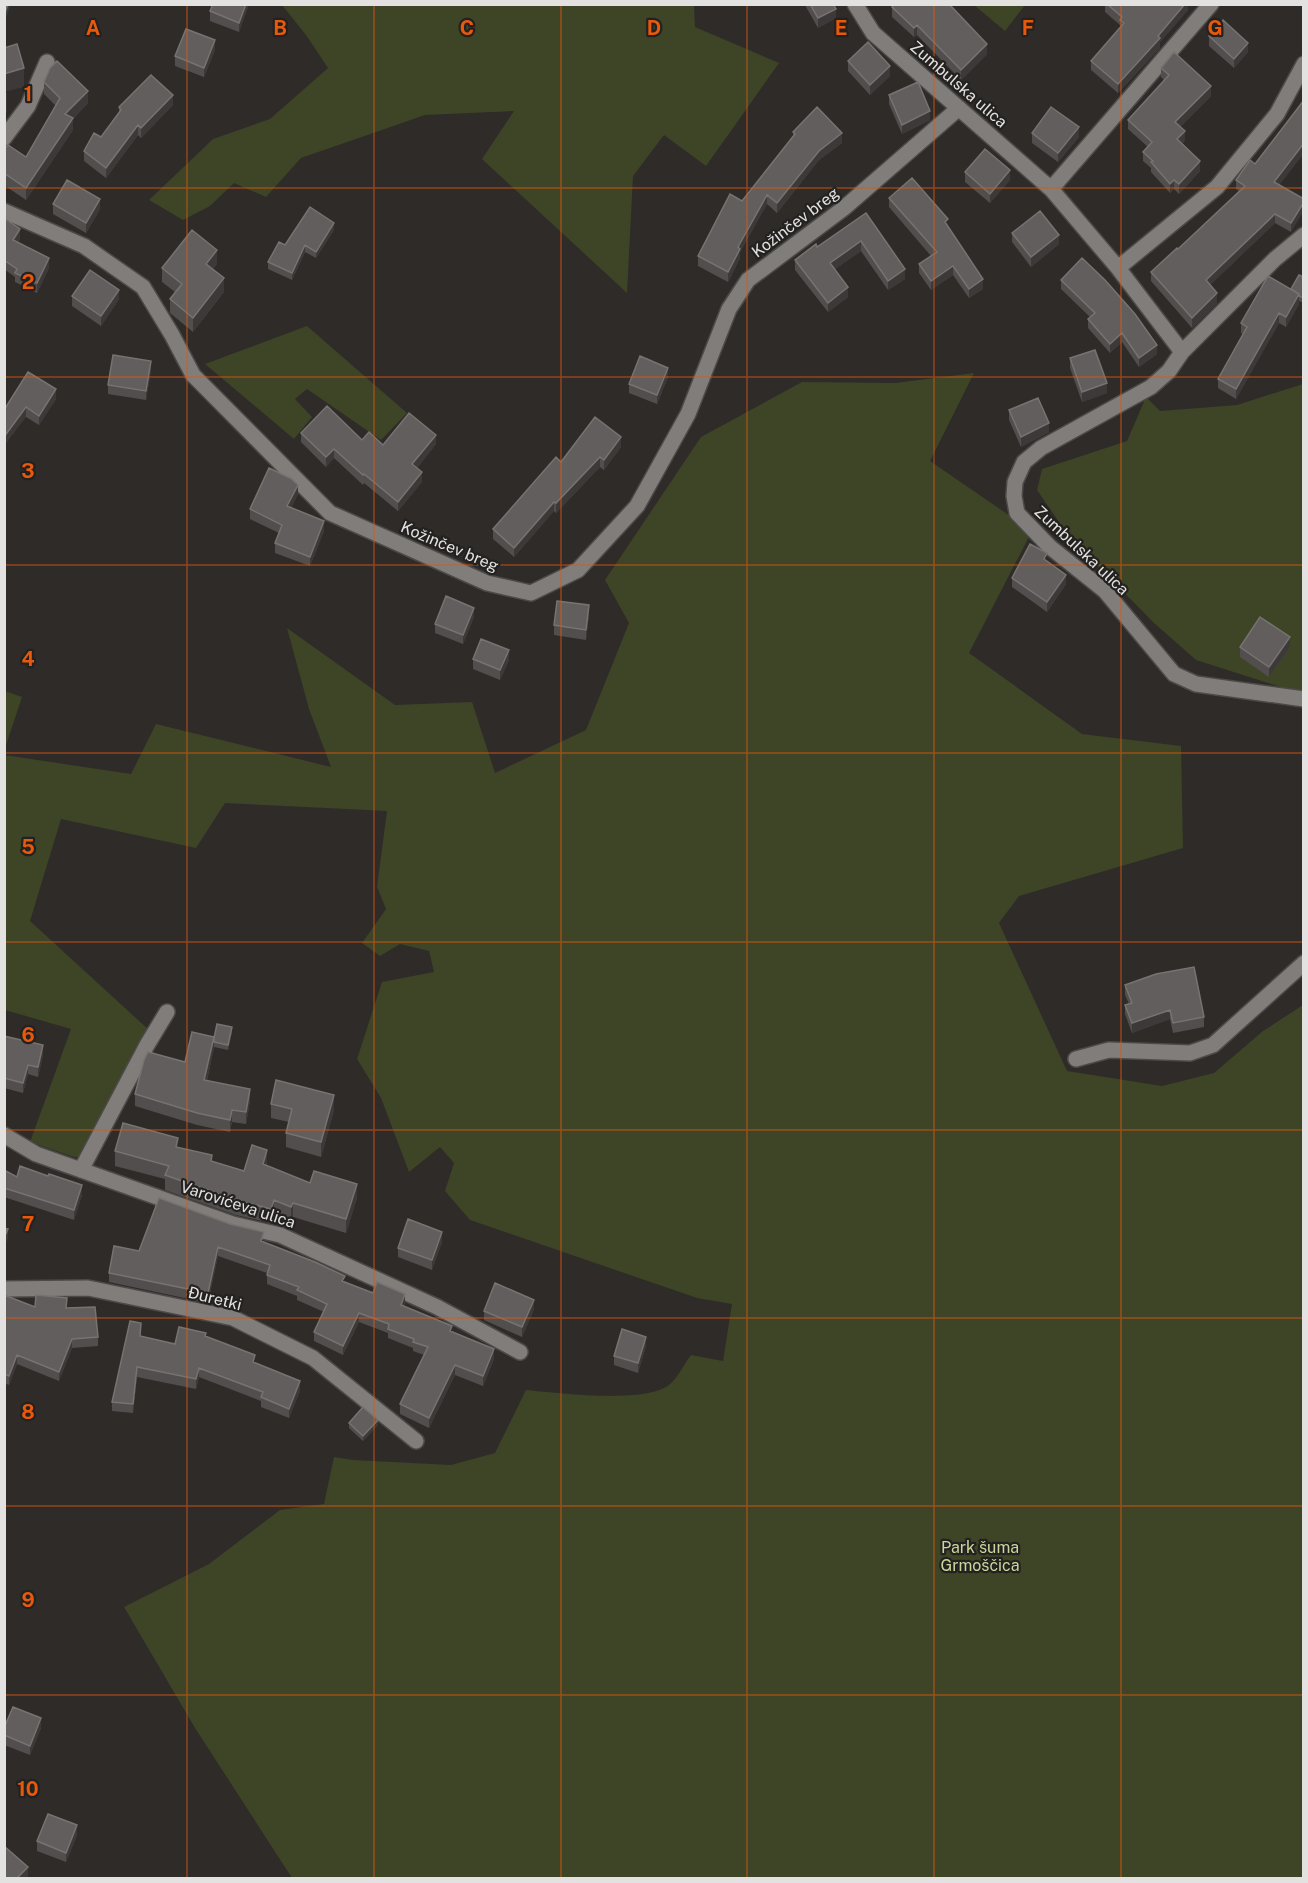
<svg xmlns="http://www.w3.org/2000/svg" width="1308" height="1883" viewBox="0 0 1308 1883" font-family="'Public Sans',sans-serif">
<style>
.green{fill:#3e4426}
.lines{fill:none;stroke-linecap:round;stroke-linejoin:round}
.street-casing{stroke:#4c4a48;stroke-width:18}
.street{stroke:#807d7a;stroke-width:15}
.wall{fill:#524e4d}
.shaded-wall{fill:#3d3938}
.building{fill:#625e5d;stroke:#767371;stroke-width:1.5}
.grid{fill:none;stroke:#e8590c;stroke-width:1.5;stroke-opacity:0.55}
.labels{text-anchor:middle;stroke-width:4.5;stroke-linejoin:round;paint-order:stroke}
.street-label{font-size:16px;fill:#e4e2e0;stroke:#242220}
.park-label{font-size:16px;fill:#cad79a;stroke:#242220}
.grid-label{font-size:20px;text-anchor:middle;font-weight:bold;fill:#e8590c;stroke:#242220;stroke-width:4.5;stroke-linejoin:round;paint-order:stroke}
</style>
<rect width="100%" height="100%" fill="#2e2b29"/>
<path class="green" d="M282,5H694L695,27L779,63L706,166L664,135L633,176L627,293L482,159L514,111L425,115L301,158L266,197L234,183L210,206L183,220L149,200L213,139L270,119L328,68L306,35Z
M974,5H1025L1005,31Z
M307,326L407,413L381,440L307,389L295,399L312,417L294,439L205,364Z
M974,373L930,461L1032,531L969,653L1082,734L1181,746L1183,848L1019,896L999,923L1067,1071L1162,1086L1214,1073L1263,1031L1303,1005V1878H292L195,1728L124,1607L209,1564L280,1510L324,1504L334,1457L353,1460L451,1465L495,1453L526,1390C558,1393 644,1404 669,1385C678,1378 684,1364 691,1355L723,1361L732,1304L697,1298L470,1220L445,1191L454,1163L440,1147L409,1172L381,1098L357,1059L382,982L434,972L429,951L400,944L380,956L362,943L386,909L377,887L387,811L225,803L196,848L61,819L30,921L149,1030L83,1157H74L30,1142L71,1029L5,1010L4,755L131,774L156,724L331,767L309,709L287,628L395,705L472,702L495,773L586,730L629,623L605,580L701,437L802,382L895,383Z
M1303,384V694L1196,660L1154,623L1092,560L1059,522L1037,490L1042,469L1127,441L1146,397L1160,411L1237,405Z
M5,691L22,697L5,748L4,691Z"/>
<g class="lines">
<defs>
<path id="street" d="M855,4L873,33L1051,189L1118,268L1182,352
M4,138L28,106L47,62
M1051,189L1211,4
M4,211L84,246L143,287L172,335L193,375L330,513L487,583L531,593L578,570L637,506L688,414L729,309L748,280L844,208L959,108
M1304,235L1275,259L1182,352L1169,371L1151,387L1041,448L1024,462L1015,482L1014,496L1017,513L1050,547L1105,591L1174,674L1196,684L1304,699
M1118,268L1217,187L1277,114L1304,64
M1076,1059L1109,1050L1190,1053L1213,1045L1304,963
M4,1135L36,1154L233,1224L280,1235L437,1307L520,1352
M81,1170L147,1045L167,1012
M4,1289L88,1288L233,1318L313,1358L416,1441"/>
</defs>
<use href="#street" class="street-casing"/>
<use href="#street" class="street"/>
</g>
<path class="wall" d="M249,4L239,32L210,21V11Z
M833,4L836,18L818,28L805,5Z
M1105,4H1188V10L1160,42V48L1118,93L1091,70V61L1120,28V25L1105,12Z
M892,7L987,54L961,80L917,35L914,37L892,17Z
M1209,36L1248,52L1234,68L1209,46Z
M215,50L204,77L175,66V56Z
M848,61L890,76L870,95L848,71Z
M1161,68L1211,96L1180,127L1185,140L1182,144L1200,171L1179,194L1174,189L1170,193L1151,172V168L1143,161V152L1148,147L1128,129V120L1164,80L1161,77Z
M44,82L88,103L73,119V130L26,200L4,185V150L26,157L56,106L44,94Z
M889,95L930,120L902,134L889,104Z
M1304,100V153L1279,185L1304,199L1291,232L1275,223L1210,285L1217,303L1192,328L1151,281V272L1178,249L1239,191L1236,189V180L1255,164Z
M173,105L141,138L138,135L106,178L84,161V151L101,137L119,113V107Z
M793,132L842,143L819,160L777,213L767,204L740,252V258L728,282L698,266V256L793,136Z
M1032,133L1079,137L1058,162L1032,143Z
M965,172L1010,180L990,203L965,182Z
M889,198L948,228L983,289L969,298L953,275L931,290L919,273V264L931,256L889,207Z
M53,204L100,209L86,233L53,214Z
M866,213L905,279L888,290L861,251L835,269L848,297L828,312L795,270V260L817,247Z
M4,218L20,239L18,243L49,268L37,293L15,282V277L4,269Z
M334,230L316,258L305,252L292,280L268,269V262L285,245Z
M1012,233L1059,244L1031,267L1012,242Z
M217,264L213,269L224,292L193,332L170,313V299L175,292L162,282V268Z
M1304,277V303L1299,301V304L1286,327L1279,323L1236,399L1218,388V379L1243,334L1241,333V323L1291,289Z
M1061,280L1157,354L1139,367L1122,342L1110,353L1088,328V319L1090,317L1061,289Z
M72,296L119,299L101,326L72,306Z
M1070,358L1107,393L1082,402L1070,368Z
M151,370L146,400L108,394V385Z
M668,377L657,404L629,393V384Z
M56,399L39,425L26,417L4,410Z
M1009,410L1049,432L1021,447L1009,420Z
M301,433L362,440L383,445L436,444L417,468L422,482L398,511L364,483L363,485L334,458L326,467L301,442Z
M621,447L604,470L600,467L556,513L554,511L514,557L493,539V529L561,462Z
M298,494L291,508L324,531L310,566L275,553V543L279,533L250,519V509Z
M1047,561L1066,584L1047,612L1012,587V578Z
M589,615L586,640L554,635V625Z
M474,617L463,644L435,633V624Z
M1240,647H1290L1269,677L1240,657Z
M473,659L509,660L500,680L473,669Z
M1125,985L1204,1017V1027L1173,1033L1170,1019L1132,1033L1125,1014V1005L1129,1004L1125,995Z
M232,1032L228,1050L214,1047L207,1081L250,1101L246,1124L232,1122L230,1132L197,1125L135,1106V1094L185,1062L214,1037Z
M4,1036L43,1055L38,1077L28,1074L23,1093L4,1088Z
M271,1104L334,1110L321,1157L286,1147V1133L289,1122L271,1118Z
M178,1147L212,1161L244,1171L267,1164V1166L310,1183L357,1198L346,1233L293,1217L291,1221L274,1215L271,1223L236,1215L165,1190V1179L115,1166V1151Z
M4,1170L17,1177L82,1195L74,1220L4,1197Z
M264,1242L345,1282L373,1293L405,1303L404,1306L452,1332L494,1359L483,1386L455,1375L429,1428L400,1414V1404L424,1355L413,1351V1348L388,1338V1333L359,1322L343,1355L314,1341V1332L324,1312L297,1300V1296L267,1284V1273L218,1256L208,1303L109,1282V1273L139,1251Z
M442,1242L432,1270L398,1257V1248Z
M4,1295L35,1307L67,1308L98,1337V1346L72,1348L59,1381L17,1364L9,1385L4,1383Z
M534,1309L522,1337L484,1320V1311Z
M206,1336L255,1364L300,1391L289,1418L261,1407V1401L199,1377L196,1389L137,1377L133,1413L112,1411V1402L140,1337L175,1344Z
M646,1346L638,1373L614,1365V1356Z
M349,1423L378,1425L363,1441L349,1428Z
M4,1728H41L30,1755L4,1745Z
M77,1835L66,1862L37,1851V1841Z"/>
<path class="shaded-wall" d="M8,4H11L4,24V16Z
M246,4H249L239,32V23Z
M1185,4H1188V10L1160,42V48L1118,93V84L1158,36Z
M836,9V18L818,28V18Z
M917,25V35L914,37V28Z
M215,40V50L204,77V68Z
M1248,43V52L1234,68V59Z
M987,44V54L961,80V70Z
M890,66V76L870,95V85Z
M24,68V87L4,92V74Z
M1211,86V96L1175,132V122Z
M88,91V103L73,119V130L26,200V188L65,114Z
M7,93V112L4,113V94Z
M173,95V105L141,138V128Z
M930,111V120L902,134V125Z
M138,125V135L106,178V168Z
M1079,127V137L1058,162V153Z
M1185,131V140L1177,149V139Z
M842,133V143L819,160L777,213V203L819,151Z
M1304,143V153L1274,191V182Z
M1200,161V171L1179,194V184Z
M1010,170V180L990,203V194Z
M1174,180V189L1170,193V184Z
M767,195V204L740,252V258L728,282V272L738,247Z
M100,199V209L86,233V223Z
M1304,202V211L1291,232V223Z
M1275,214V223L1206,289V280Z
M334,223V230L316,258V252Z
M20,229V239L13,250V240Z
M1059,235V244L1031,267V257Z
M861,241V251L830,273V263Z
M305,245V252L292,280V273Z
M217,250V264L206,278V264Z
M49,258V268L37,293V283Z
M953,266V275L931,290V281Z
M905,269V279L888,290V281Z
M224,278V292L193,332V318Z
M983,279V289L969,298V289Z
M848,287V297L828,312V303Z
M119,290V299L101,326V316Z
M1217,293V303L1192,328V318Z
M1299,294V304L1286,327V317Z
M1279,313V323L1236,399V389Z
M1122,333V342L1110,353V344Z
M1157,345V354L1139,367V358Z
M151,361V370L146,400V391Z
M668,368V377L657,404V395Z
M1107,383V393L1082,402V392Z
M56,389V399L39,425V416Z
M26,407V417L4,446V437Z
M1049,423V432L1021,447V437Z
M436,435V444L412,474V464Z
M621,437V447L604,470V460Z
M334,449V458L326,467V457Z
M600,457V467L556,513V503Z
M422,472V482L398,511V502Z
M298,485V494L287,516V506Z
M554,502V511L514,557V548Z
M324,521V531L310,566V557Z
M1066,575V584L1047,612V602Z
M589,605V615L586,640V630Z
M474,608V617L463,644V635Z
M1290,637V647L1269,677V667Z
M509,650V660L500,680V670Z
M1170,1010V1019L1132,1033V1023Z
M232,1027V1032L228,1050V1045Z
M214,1037V1049L204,1092V1080Z
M43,1045V1055L38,1077V1067Z
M28,1065V1074L23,1093V1083Z
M250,1089V1101L246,1124V1112Z
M334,1095V1110L321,1157V1142Z
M232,1110V1122L230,1132V1120Z
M267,1150V1164L263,1178V1164Z
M357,1184V1198L346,1233V1219Z
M82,1185V1195L74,1220V1210Z
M274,1200V1215L271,1223V1209Z
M293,1203V1217L291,1221V1207Z
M8,1229V1239L4,1247V1238Z
M442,1232V1242L432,1270V1260Z
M218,1247V1256L208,1303V1293Z
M405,1294V1303L401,1314V1305Z
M534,1300V1309L522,1337V1327Z
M359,1313V1322L343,1355V1346Z
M646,1337V1346L638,1373V1363Z
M72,1339V1348L59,1381V1372Z
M494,1349V1359L483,1386V1376Z
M17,1355V1364L9,1385V1376Z
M455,1365V1375L429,1428V1418Z
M137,1367V1377L133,1413V1404Z
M199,1368V1377L196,1389V1379Z
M300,1381V1391L289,1418V1409Z
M378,1420V1425L363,1441V1436Z
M41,1718V1728L30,1755V1746Z
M77,1825V1835L66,1862V1853Z
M28,1867V1876L26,1878H17Z"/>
<path class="building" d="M4,4H8L4,16Z
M213,4H246L239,23L210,11Z
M810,4H833L836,9L818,18Z
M895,4H949L987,44L961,70L917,25L914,28L892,7Z
M1107,4H1185L1158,36L1160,38L1118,84L1091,61L1124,23L1120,20L1122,17Z
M1223,20L1248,43L1234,59L1209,36Z
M186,29L215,40L204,68L175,56Z
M868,42L890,66L870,85L848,61Z
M17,44L24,68L4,74V48Z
M1174,52L1211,86L1175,122L1185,131L1177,139L1200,161L1179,184L1174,180L1170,184L1151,162L1153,161L1143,152L1152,142L1128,120L1169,75L1161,68Z
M57,61L88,91L65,114L73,118L26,188L4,173V150L8,145L26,157L60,98L44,82L50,68Z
M151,75L173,95L141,128L138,125L106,168L84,151L94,133L101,137L121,110L119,107Z
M918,82L930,111L902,125L889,95Z
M1304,100V143L1274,182L1304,199V202L1291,223L1275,214L1206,280L1217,293L1192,318L1151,272L1177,248L1178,249L1245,186L1236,180L1250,160L1255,164Z
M817,107L842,133L819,151L777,203L767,195L738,247L740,249L728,272L698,256L730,194L742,201L795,134L793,132Z
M1051,107L1079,127L1058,153L1032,133Z
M985,149L1010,170L990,194L965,172Z
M912,178L948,219L945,222L983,279L969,289L953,266L931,281L919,264L937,252L889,198Z
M67,180L100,199L86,223L53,204Z
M310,207L334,223L316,252L305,245L292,273L268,262L279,242L285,245Z
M1040,211L1059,235L1031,257L1012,233Z
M866,213L905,269L888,281L861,241L830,263L848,287L828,303L795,260L816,244L817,247Z
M4,218L20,229L13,240L49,258L37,283L15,273L17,269L4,260Z
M192,230L217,250L206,264L224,278L193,318L170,299L182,284L162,268Z
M1082,258L1105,280L1135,314L1157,345L1139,358L1122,333L1110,344L1088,319L1095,313L1061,280Z
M90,270L119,290L101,316L72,296Z
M1299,275L1304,277V298L1299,296V294L1291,289Z
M1268,276L1299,294L1286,317L1279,313L1236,389L1218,379L1247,327L1241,323Z
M1095,350L1107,383L1082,392L1070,358Z
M113,355L151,361L146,391L108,385Z
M640,356L668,368L657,395L629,384Z
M28,372L56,389L39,416L26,407L4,437V410Z
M1038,398L1049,423L1021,437L1009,410Z
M327,406L362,440L369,432L383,445L409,413L436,435L412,464L422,472L398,502L364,474L363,475L334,449L326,457L301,433Z
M595,417L621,437L604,460L600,457L556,503L554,502L514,548L493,529L556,457L561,462Z
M269,468L292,479L298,485L287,506L324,521L310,557L275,543L282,525L250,509Z
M1030,544L1047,553L1044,559L1066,575L1047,602L1012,578Z
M446,596L474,608L463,635L435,624Z
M557,601L589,605L586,630L554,625Z
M1260,617L1290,637L1269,667L1240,647Z
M481,639L509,650L500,670L473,659Z
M1194,967L1204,1017L1173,1023L1170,1010L1132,1023L1125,1005L1132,1003L1125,985L1156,974Z
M217,1024L232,1027L228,1045L214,1042V1038Z
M192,1032L214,1037L204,1080L250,1089L246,1112L232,1110L230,1120L197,1113L135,1094L144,1060L148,1052L185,1062Z
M4,1036L43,1045L38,1067L28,1065L23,1083L4,1078Z
M276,1080L334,1095L321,1142L286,1133L292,1109L271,1104Z
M123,1123L178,1138L176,1147L212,1155L211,1161L244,1171L252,1145L267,1150L263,1164L310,1183L314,1171L357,1184L346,1219L293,1203L291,1207L274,1200L271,1209L236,1200L165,1175L169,1166L115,1151Z
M20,1166L48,1176L49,1174L82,1185L74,1210L4,1188V1170L17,1177Z
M159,1198L230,1224L264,1232L261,1241L315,1262L345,1276L342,1281L373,1293L377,1282L405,1294L401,1305L452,1326L450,1331L494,1349L483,1376L455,1365L429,1418L400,1404L428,1347L413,1342L414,1339L388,1329L389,1324L359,1313L343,1346L314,1332L327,1304L297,1290L299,1287L267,1275L270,1265L218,1247L208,1293L109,1273L114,1246L139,1251Z
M408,1219L442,1232L432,1260L398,1248Z
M4,1228L8,1229L4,1238Z
M495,1283L534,1300L522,1327L484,1311Z
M4,1295L35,1307L36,1295L67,1298L66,1308L95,1307L98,1337L72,1339L59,1372L17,1355L9,1376L4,1374Z
M130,1321L141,1323L140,1336L175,1344L179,1327L206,1333L205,1336L255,1355L253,1362L300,1381L289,1409L261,1397L263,1392L199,1368L196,1379L137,1367L133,1404L112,1402Z
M622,1329L646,1337L638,1363L614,1356Z
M363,1407L378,1420L363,1436L349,1423Z
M13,1707L41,1718L30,1746L4,1735V1728Z
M48,1814L77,1825L66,1853L37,1841Z
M4,1846L28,1867L17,1878H4Z"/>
<path class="grid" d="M187,4V1878M374,4V1878M561,4V1878M747,4V1878M934,4V1878M1121,4V1878M4,188H1304M4,377H1304M4,565H1304M4,753H1304M4,942H1304M4,1130H1304M4,1318H1304M4,1506H1304M4,1695H1304"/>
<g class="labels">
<g class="street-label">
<text transform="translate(959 84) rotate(41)" y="6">Zumbulska ulica</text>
<text transform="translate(795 222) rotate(-37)" y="6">Kožinčev breg</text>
<text transform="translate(450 546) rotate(23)" y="6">Kožinčev breg</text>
<text transform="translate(1082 550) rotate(43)" y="6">Zumbulska ulica</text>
<text transform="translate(238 1204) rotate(18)" y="6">Varovićeva ulica</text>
<text transform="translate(215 1298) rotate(14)" y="6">Đuretki</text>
</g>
<g class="park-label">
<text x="980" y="1553">Park šuma<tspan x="980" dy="18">Grmoščica</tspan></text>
</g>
</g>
<g class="grid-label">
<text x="93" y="35">A</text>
<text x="280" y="35">B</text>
<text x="467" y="35">C</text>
<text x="654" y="35">D</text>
<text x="841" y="35">E</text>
<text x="1028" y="35">F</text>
<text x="1215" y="35">G</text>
<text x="28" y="101">1</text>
<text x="28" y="289">2</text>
<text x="28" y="478">3</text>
<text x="28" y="666">4</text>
<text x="28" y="854">5</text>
<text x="28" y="1042">6</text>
<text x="28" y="1231">7</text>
<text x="28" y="1419">8</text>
<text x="28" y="1607">9</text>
<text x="28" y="1796">10</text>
</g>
<rect width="1308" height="1883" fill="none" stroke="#e4e2e0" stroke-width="12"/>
</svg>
